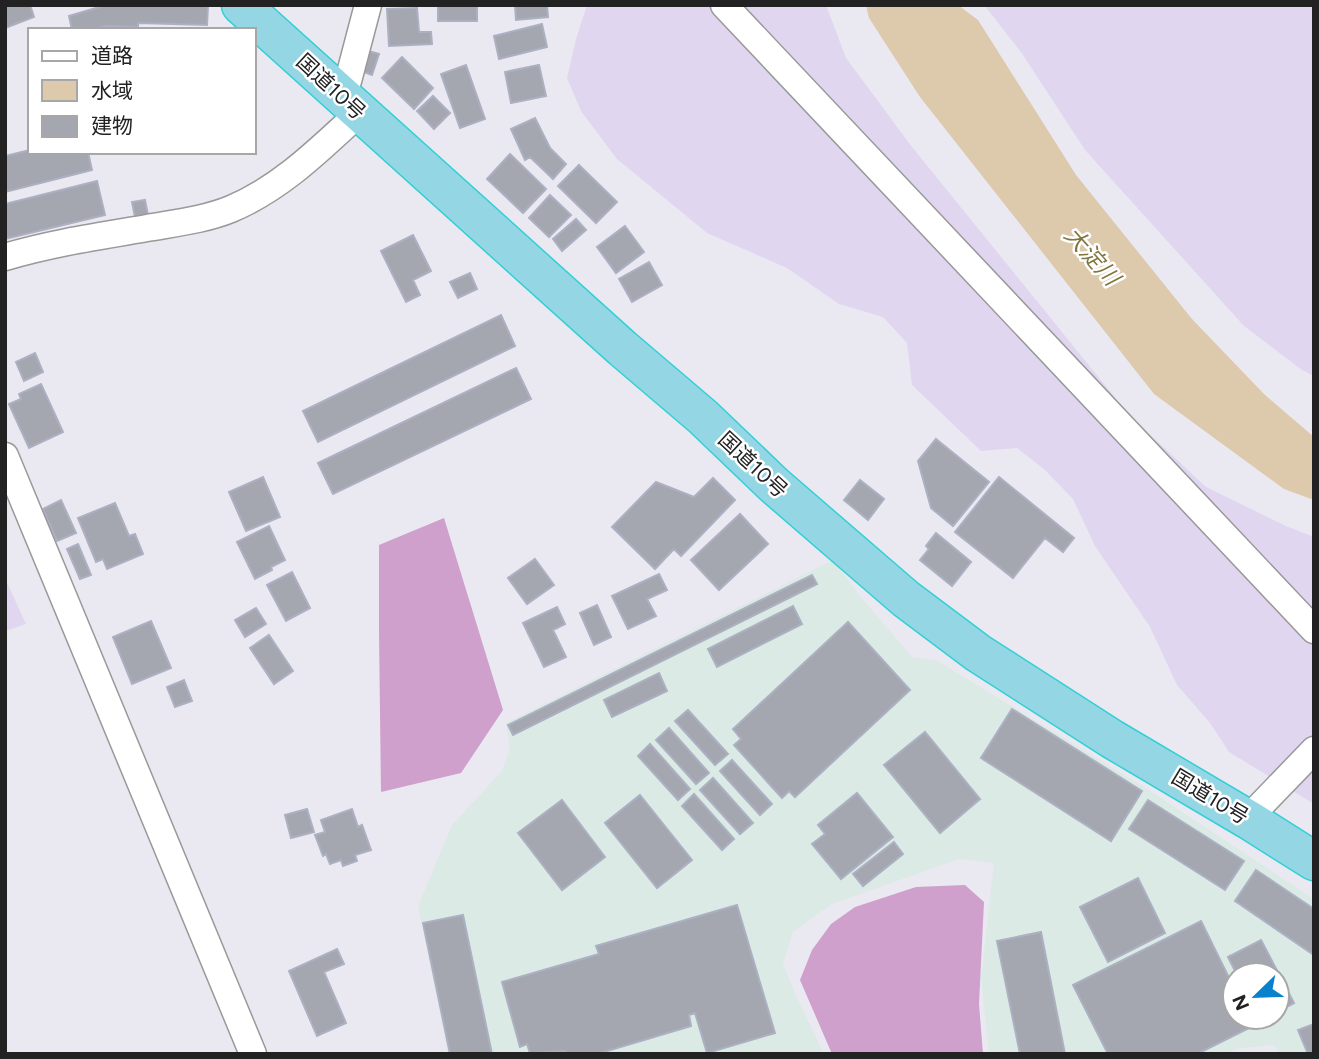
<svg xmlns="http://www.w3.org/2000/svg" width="1319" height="1059" viewBox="0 0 1319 1059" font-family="Figtree,'Noto Sans JP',sans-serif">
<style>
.industrial{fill:#dbeae4;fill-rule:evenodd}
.farmland{fill:#e1d6ef}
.forest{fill:#cfa0cb}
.water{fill:#ddc9ac}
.building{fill:#a5a7b0;stroke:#acb0c3;stroke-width:2}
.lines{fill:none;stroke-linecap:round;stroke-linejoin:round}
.minor-casing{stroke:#999;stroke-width:29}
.highway-casing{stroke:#30d0d5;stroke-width:41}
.minor{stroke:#fff;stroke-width:26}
.highway{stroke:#95d6e5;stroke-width:38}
.labels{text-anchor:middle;stroke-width:5;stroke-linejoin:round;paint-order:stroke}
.street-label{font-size:21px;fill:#222;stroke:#fff}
.water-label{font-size:23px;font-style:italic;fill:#80773e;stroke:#fff}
</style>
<rect width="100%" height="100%" fill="#eae9f2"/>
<path class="industrial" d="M833,560L865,602L912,657L936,660L1146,788L1314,899V1054H1280L1274,1045L1235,1049L1226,1054H989L981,978L994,863L959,859L832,904L793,932L783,964L798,1000L824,1054H448L418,906L452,825L502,771L510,749L506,723ZM1235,975H1277V1017H1235Z"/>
<path class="farmland" d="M587,5H826L846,58L912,147L1130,416L1206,487L1286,526L1314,537V804L1229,752L1210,723L1177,685L1150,627L1095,546L1073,499L1045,470L1017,448L981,451L912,385L907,343L883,317L839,304L787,268L707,233L617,159L581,111L567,78L576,39Z
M984,5H1314V376L1302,370L1244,326L1085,150L1021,52Z
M5,578L26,624L5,631Z"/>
<path class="forest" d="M444,518L503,710L461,773L381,792L379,633V545Z
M965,885L984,902L979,1004L983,1054H832L800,980L812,950L831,924L855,907L916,887Z"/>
<path class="water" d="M866,5H958L978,20L1076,175L1192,319L1264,394L1314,437V500L1284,489L1154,394L920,97L869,18Z"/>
<path class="building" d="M5,5H30L34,17L5,28Z
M106,5L208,6L207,25L138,23V27L106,26L92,30H72L69,16Z
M438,5H477V21H438Z
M515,5H547L548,17L516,20Z
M417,8L419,32H431L432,44L389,46L387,9Z
M542,24L547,47L499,59L494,36Z
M365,50L379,54L372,75L358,70Z
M402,57L433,88L414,109L382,78Z
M466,65L485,119L460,128L441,74Z
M539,65L546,96L511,103L505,72Z
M433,96L450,113L434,129L417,111Z
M535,118L550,148L566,164L553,179L530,157L525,160L511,129Z
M30,150V152H88L92,170L5,192V156Z
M510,154L546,189L523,213L487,179Z
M579,165L617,202L596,223L558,186Z
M97,181L105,215L5,239V204Z
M550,195L571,215L549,237L529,218Z
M145,200L148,215L135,217L132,202Z
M576,219L586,230L562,251L553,239Z
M625,226L644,252L616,273L597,247Z
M413,235L431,271L413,280L420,295L406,302L381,251Z
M649,262L662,285L632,302L619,279Z
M470,273L477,289L458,298L450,282Z
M501,315L515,346L318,442L303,411Z
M35,353L43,372L24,381L16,362Z
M516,368L531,399L333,494L318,463Z
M41,384L63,432L29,448L9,404L21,399L19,394Z
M936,439L989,482L953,526L931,508L918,461Z
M263,477L280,517L246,531L229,492Z
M999,477L1074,538L1063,552L1045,538L1013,578L955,532Z
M713,478L735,500L681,556L674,549L655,569L612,527L656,482L694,497Z
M860,480L884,499L868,520L844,500Z
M61,500L76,533L57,541L43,509Z
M115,503L129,536L135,534L143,554L107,569L103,559L96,562L78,518Z
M740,514L768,544L719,590L691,560Z
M269,526L285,560L271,567L272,570L255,579L237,542Z
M936,533L971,562L952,586L920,560L929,549L926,546Z
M78,544L91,575L80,579L67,549Z
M535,559L554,585L527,604L508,578Z
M292,572L310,608L286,621L267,585Z
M659,574L667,590L647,599L656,616L628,629L612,596Z
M812,575L817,584L513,735L508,725Z
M597,605L611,637L594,645L580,613Z
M793,606L802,624L717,667L708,649Z
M557,607L565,624L553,630L566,657L544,667L523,623Z
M256,608L266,624L245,637L235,620Z
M151,621L171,668L132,684L113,637Z
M848,622L910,690L795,797L789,791L782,798L734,745L741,739L733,729Z
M269,635L293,671L274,684L250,648Z
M659,673L667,691L612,717L604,700Z
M184,680L192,701L175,707L167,687Z
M1012,709L1142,791L1111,841L981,758Z
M688,710L728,754L715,765L675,721Z
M669,728L709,773L696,784L656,740Z
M925,732L980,799L940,833L884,765Z
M650,744L690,789L678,800L638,756Z
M732,760L772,804L760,815L720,771Z
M713,778L753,823L740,834L700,790Z
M857,793L893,837L841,879L812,844L825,834L818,825Z
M694,794L734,839L722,850L682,806Z
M640,795L692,860L657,888L605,823Z
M562,800L605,857L562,890L518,833Z
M1148,800L1244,861L1225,890L1129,829Z
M307,809L314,832L291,838L285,815Z
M352,809L358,827L362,825L371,850L355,855L357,861L343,866L341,860L330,864L326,854L323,856L315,835L325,832L321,820Z
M894,842L903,854L863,886L853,874Z
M1256,870L1314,909V955L1235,901Z
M1138,878L1165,933L1108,962L1080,907Z
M737,905L775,1033L707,1053L695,1013L689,1015L691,1026L597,1054H566L565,1051L530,1053L527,1044L520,1047L502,982L599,954L596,946Z
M463,915L492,1054H450L423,923Z
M1201,921L1235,990V1017H1248L1253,1026L1197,1054H1108L1073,985Z
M1041,932L1065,1054H1020L997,941Z
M1261,940L1294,1003L1277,1012V975H1237L1228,957Z
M337,949L344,964L324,972L346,1023L317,1036L289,971Z
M1314,1024V1054H1308L1298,1030Z"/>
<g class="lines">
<defs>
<path id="minor" d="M724,5L1314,630
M333,86L348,81L368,5
M5,257C52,243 100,236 147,228C175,223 204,220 231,209C281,188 320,149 359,113
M5,456L253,1054
M1249,820L1260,806L1314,750"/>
<path id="highway" d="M241,5L622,348L703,417L774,485L906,599L978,653L1112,739L1249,820L1314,861"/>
</defs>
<use href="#minor" class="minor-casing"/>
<use href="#highway" class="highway-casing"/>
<use href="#minor" class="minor"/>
<use href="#highway" class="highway"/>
</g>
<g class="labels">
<g class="street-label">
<text transform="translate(331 87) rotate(43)" y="7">国道10号</text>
<text transform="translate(753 465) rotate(43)" y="7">国道10号</text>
<text transform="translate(1210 797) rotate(31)" y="7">国道10号</text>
</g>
<g class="water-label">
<text transform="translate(1092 256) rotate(48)" y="8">大淀川</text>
</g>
</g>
<rect width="1319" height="1059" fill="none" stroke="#222222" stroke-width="14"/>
<rect x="28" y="28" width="228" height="126" fill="#ffffff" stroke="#a7a7a7" stroke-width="2"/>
<rect x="42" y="51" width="35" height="10" fill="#ffffff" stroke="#a7a7a7" stroke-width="2"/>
<text x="91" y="63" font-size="21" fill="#222222">道路</text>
<rect x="42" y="80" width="35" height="21" fill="#ddc9ac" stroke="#a7a7a7" stroke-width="2"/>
<text x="91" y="98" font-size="21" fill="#222222">水域</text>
<rect x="42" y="116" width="35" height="21" fill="#a5a7b0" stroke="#a7a7a7" stroke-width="2"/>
<text x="91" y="133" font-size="21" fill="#222222">建物</text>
<g transform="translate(1256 996) rotate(247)"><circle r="33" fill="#ffffff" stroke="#a7a7a7" stroke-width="2"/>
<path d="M0-5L12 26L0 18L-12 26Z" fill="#0882cc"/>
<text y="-10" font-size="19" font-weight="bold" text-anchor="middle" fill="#222222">N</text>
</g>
</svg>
